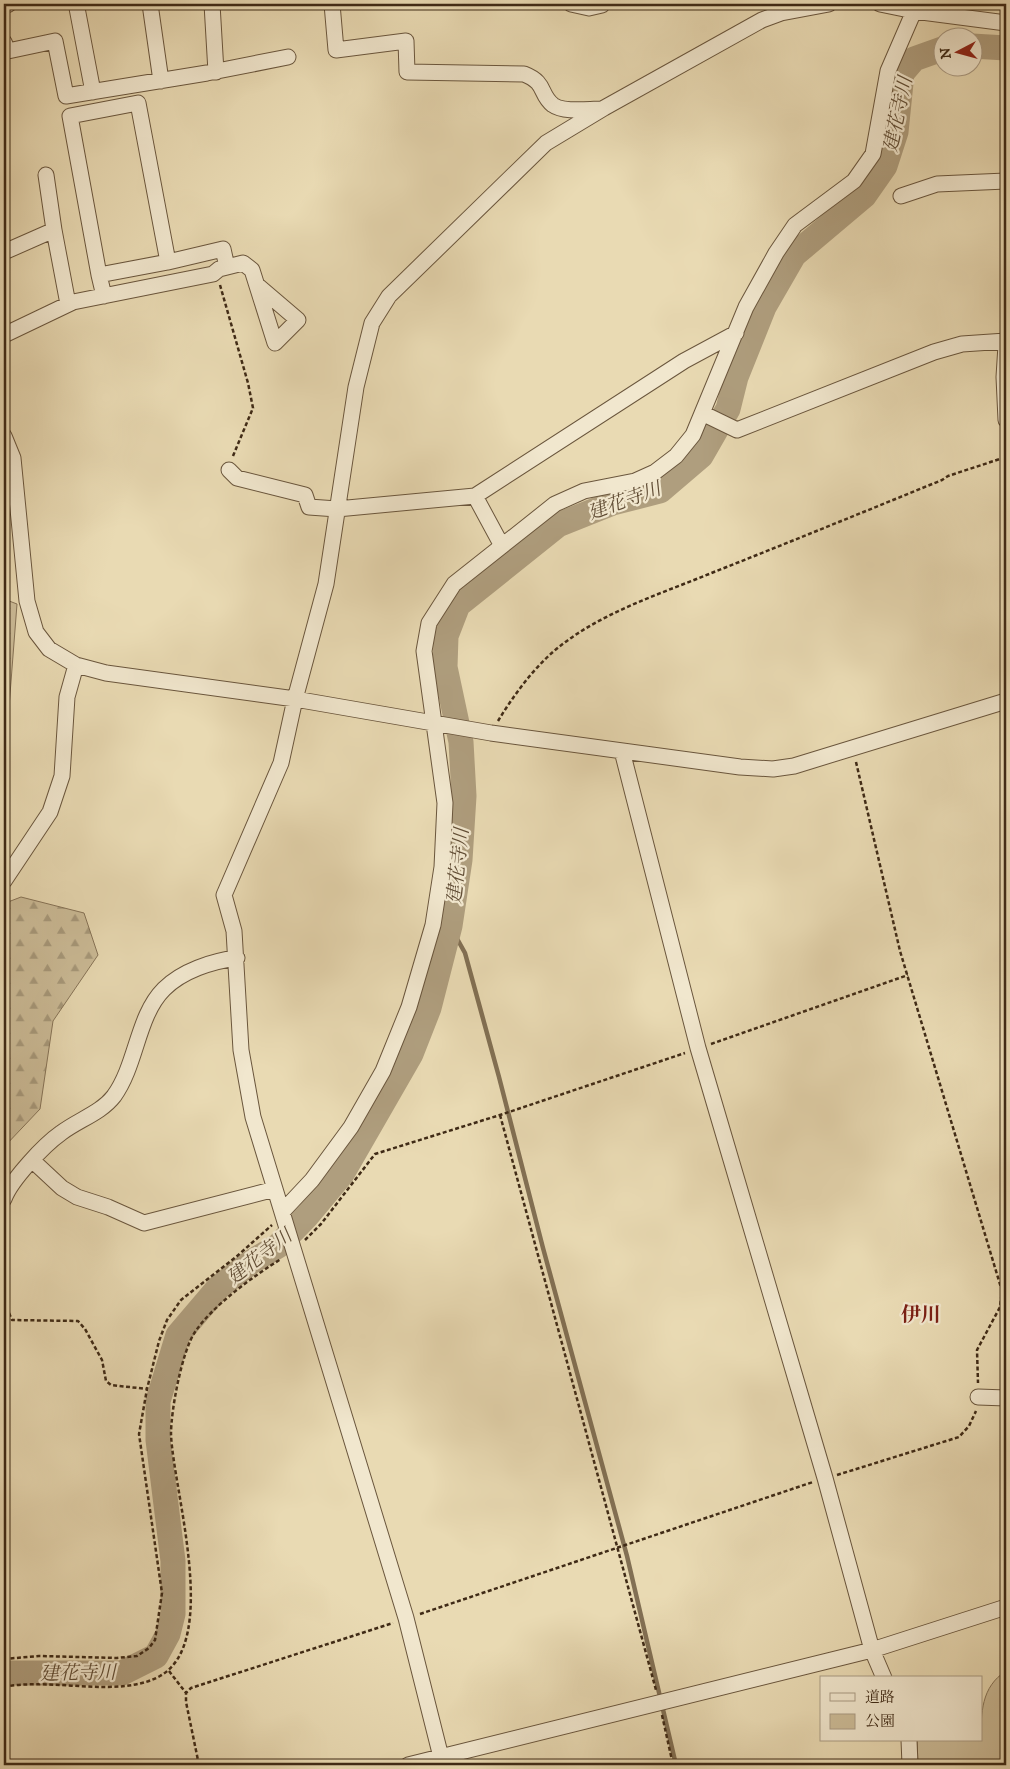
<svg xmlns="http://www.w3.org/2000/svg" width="1010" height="1769" viewBox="0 0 1010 1769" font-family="'IM FELL DW Pica','Noto Serif JP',serif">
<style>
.forest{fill:url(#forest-firs);stroke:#867357}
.park{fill:#ccbc98;stroke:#867357}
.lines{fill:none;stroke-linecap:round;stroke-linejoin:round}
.stream{stroke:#827054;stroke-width:4.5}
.river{stroke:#af9e7e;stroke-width:25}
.minor-casing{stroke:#6a563d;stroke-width:17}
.path{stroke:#3f2a16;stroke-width:2.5;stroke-dasharray:4 2.5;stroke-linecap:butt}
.minor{stroke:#f1e7ce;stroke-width:15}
.labels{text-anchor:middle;stroke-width:4.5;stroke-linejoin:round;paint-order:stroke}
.water-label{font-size:19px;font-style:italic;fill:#614d35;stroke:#f1e7ce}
.quarter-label{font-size:20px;font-weight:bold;fill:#7a1f14;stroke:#f1e7ce}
</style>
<defs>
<pattern id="forest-firs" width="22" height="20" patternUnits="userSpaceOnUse" patternTransform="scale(1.25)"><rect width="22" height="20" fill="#ccbc98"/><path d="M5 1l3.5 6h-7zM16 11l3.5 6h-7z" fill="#a7997b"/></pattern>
</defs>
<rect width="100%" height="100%" fill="#e9dab3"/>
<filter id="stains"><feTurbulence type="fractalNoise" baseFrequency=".004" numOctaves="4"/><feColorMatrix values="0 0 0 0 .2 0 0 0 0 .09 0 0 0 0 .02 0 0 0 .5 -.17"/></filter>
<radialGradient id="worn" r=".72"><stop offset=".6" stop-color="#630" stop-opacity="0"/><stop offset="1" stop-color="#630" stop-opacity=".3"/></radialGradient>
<path class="forest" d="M4,599L17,604L4,772Z
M21,897L84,913L98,955L53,1021L40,1109L4,1147V923L8,902Z"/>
<path class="park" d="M1006,1671V1765H918L917,1740H981C981,1713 981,1687 1006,1671Z"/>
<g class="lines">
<path class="stream" d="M450,926L465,953L499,1077L543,1248L627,1556L676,1765"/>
<path class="river" d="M972,46L1006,48
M4,1673H122L156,1656L168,1634L173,1614V1561L158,1440V1401L178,1335L218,1288L251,1262L278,1246L307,1216L342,1174L411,1054L429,1008L450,926L460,860L464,796L461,742L445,667L446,636L458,605L558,525L613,503L660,491L701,456L728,409L736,377L764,307L794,255L864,196L885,166L896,132L902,73L914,59L942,49"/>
<defs>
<path id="minor" d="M150,4L161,81
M212,4L216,72
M332,4L336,50L406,41L407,72L524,74C547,83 539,94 553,105C564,113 588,109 601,109
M571,4L589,8L602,5
M880,4L914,11L1006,23
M4,6L9,4
M77,8L93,92
M4,42L8,51L55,41L66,96L207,73L288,57
M46,175L54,230
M901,196L937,184L1006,181
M4,252L54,230L68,304
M168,262L223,249L227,267
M99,275L168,262L138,103L70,116L99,275L104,296
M4,335L73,302L213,274L219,269L243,263L252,270L275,343L298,320L257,285
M1006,345L1004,377L1006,420
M704,414L737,430L934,352L962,344L1006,341
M4,436L13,458L27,601L36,632L49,649L76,665L106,673L295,699L491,733L740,767L773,769L794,766L1006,701
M229,470L237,478L305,495L309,507L337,509L475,496L684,361L736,333
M475,496L502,546
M622,751L698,1048L825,1478L872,1650L884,1678
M4,881L50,812L62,776L67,697L76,665
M33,1161L62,1188L77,1197L108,1207L144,1223L275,1189
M4,1199C11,1180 44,1145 61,1133C78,1120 101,1113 114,1096C137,1064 137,1016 164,989C182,971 212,961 237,958
M282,1212L312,1180L351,1127L383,1071L409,1007L433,925L442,867L445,803L424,651L429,623L454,584L555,504L584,491L635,481L655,472L676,456L693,435L746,307L776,253L795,225L854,181L873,154L888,71L914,11
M978,1397L1006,1398
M909,1740L910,1765
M408,1765L872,1650L1006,1607
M443,1765L406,1618L253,1117L241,1050L234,931L224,895L281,763L295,699L326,584L356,387L372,323L389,296L546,143L604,108L762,20L781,13L829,4"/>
</defs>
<use href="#minor" class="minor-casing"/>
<path class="path" d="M220,285L248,383L253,408L233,456
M498,721C515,693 537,663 564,643C608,610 663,593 714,572C790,542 866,511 942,480L948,476L1006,457
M856,762L900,951L1002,1291L1000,1307L977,1350L978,1383
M711,1044L908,975
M500,1115L656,1690
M305,1240L321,1224L375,1154L500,1115L685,1053
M4,1301L12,1320L78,1321L85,1329L102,1360L106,1381L111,1385L147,1389
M837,1475L959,1437L969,1426L976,1411
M420,1614L813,1482
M4,1659L39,1656L117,1658L137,1656L149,1648L155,1640L162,1593L139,1434L147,1389L159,1341L167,1320L181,1300L236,1257L272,1225
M169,1671L186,1693
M4,1687C52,1677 119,1699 160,1676C221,1642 173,1490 171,1434C171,1410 182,1351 195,1332C212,1306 255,1275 281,1259
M662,1715L673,1765
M199,1765L186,1702V1693L191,1688L393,1623"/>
<use href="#minor" class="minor"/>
</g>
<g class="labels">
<g class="water-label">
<text transform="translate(897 114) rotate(-78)" y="7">建花寺川</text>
<text transform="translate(624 500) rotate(-20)" y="7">建花寺川</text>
<text transform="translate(457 866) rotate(-84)" y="7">建花寺川</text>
<text transform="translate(259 1256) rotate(-38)" y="7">建花寺川</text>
<text transform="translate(78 1672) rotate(-1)" y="7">建花寺川</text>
</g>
<g class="quarter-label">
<text x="921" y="1321">伊川</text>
</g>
</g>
<rect width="1010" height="1769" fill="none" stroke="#e9dab3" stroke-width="20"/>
<rect x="5" y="5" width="1000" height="1759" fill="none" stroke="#3f2a16" stroke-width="2.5"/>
<rect x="10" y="10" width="990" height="1749" fill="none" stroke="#3f2a16"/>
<rect x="820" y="1676" width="162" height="65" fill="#f1e7ce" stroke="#aa9b84"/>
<rect x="830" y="1693" width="25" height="8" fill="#f1e7ce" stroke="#aa9b84"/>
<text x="865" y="1702" font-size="15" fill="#3f2a16">道路</text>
<rect x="830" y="1714" width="25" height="15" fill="#ccbc98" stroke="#aa9b84"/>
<text x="865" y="1726" font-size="15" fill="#3f2a16">公園</text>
<g transform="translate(958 52) rotate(264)"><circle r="24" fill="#f1e7ce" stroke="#aa9b84"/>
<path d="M0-4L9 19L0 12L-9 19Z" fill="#8f2418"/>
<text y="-8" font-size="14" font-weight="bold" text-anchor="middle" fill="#3f2a16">N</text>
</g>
<rect width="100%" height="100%" filter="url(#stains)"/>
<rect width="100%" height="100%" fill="url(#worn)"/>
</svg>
